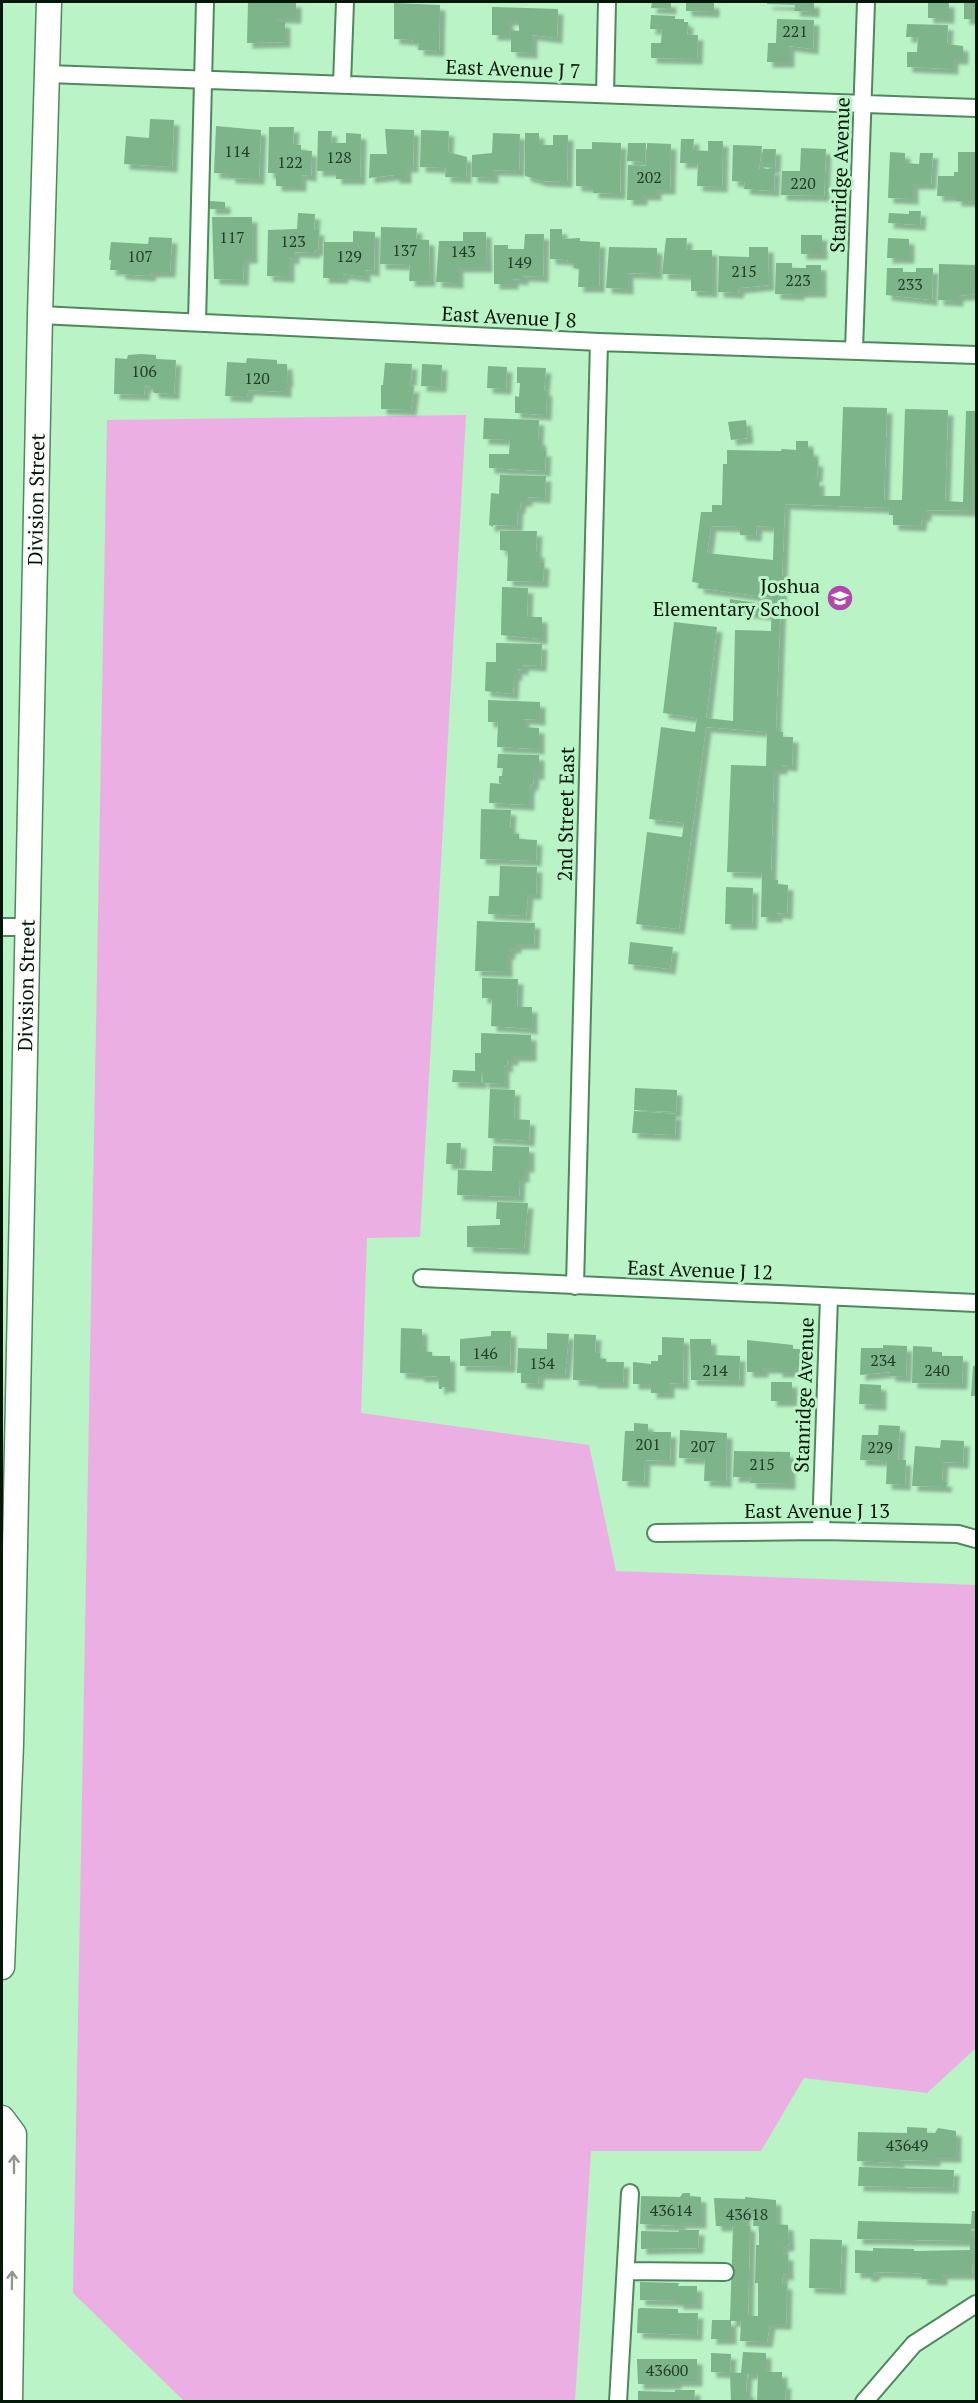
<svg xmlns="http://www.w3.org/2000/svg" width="978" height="2403" viewBox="0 0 978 2403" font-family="'PT Serif',serif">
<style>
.green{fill:#ecafe4}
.building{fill:#7db48a;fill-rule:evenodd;filter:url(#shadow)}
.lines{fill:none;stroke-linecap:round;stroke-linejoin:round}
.minor-casing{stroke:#51875f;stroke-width:20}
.secondary-casing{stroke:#51875f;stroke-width:27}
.minor{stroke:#fff;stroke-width:16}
.secondary{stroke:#fff;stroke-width:24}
.oneway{stroke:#8e9790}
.labels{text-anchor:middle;stroke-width:6;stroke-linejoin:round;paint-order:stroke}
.number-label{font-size:16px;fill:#223f28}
.street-label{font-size:20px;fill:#031808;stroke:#b9f3c6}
.poi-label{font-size:20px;fill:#031808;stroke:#b9f3c6;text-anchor:end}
</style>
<defs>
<filter id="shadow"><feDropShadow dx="5.5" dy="5.5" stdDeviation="1.5" flood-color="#0004"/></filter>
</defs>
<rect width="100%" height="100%" fill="#b9f3c6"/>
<path class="green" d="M466,415L420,1237L367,1238L361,1413L589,1445L616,1571L976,1585V2048L927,2093L804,2078L761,2151H591L575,2401H184L73,2293L107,420Z"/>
<path class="building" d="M248,2H296V18H277V22H285V42L247,43Z
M652,2H671V9L651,8Z
M686,2L714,3V12L686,11Z
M767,2H814V12L794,11L795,5L767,4Z
M928,2H949V18H928Z
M964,2H976V19H964Z
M394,3L440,5L439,51L418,50L419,43H412L413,40L394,39Z
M492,7L558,9L557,38L532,35V53L511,52V30L519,31V20H508V35H492Z
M651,15L675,16V19H684V22H688L687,35H698L697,59L651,58V43H661L662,29H650Z
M777,19L814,20L813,49L789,46V62H767L768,43H776Z
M907,24L948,25L947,44L963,46V59H953V69L907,67V52H917L918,37H906Z
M150,119L174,120L172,167L124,164L126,136L149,138Z
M216,126L261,130L259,179L230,178V174L214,173Z
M269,127H294L293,144L301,145V150L312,151L311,176L301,175V186H276V173H268Z
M385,129L414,130L413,167H406V178H394V175L369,178L370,154H387Z
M421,130L449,131L448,152L467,157L466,178L445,177L446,168L420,167Z
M318,131H332L331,143H346V133L361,134L360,179H336V171H317Z
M493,133L520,134L519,171L493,170V178L472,177V155L492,153Z
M525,133H539V145H553V135H568L567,182L542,181L525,176Z
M681,139H694L693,150L708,151V141H723L722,187L697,186L698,163H680Z
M592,142L621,143L620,194L593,193V187L576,186V149H592Z
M628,143H646L645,162L627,161Z
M647,143L671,144L670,189H656V195H642V200H627L628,165L647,166Z
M733,145L762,146L759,169H775L774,191L744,189L745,182L732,181Z
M801,148L826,149L824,196L781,195L782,171H800Z
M763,149H776L775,168L763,167Z
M890,152L905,153V163L919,164L920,153H933L931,184H913V199L888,198Z
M958,152H976V201H956V196H937L938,176H954V172H958Z
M210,201L225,202V209H210Z
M909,211H921L920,225L888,223L889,213L909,214Z
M298,213L315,214L314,230H319L318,251L315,250L314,253L294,252V259L289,258V277L267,276L268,230L297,229Z
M212,217H252V258H244L243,280L214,279Z
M381,227L417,228L416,239L429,240L430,281H409L410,265L380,264Z
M550,229H562V239L580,238V241L600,242L599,287H578L579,269L574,268V263H567L568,260L550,259Z
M353,231L375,232L374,271L365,270V277L343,274V278H323L324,242H353Z
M463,232H486L487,267H458V283L436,282L439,241H463Z
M525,234H544L543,277L523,276V280L513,279V284H494V245H508V249H524Z
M801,235H822V254H801Z
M149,237L172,238L170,272H151L150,276L120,274V270H110L111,260H109L111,242L148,244Z
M666,238H687L686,250H712V292L691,291V275L662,274Z
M888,238L909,239V258H887Z
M609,247L657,248V274L628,273V289L606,288Z
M749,247H768L769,285L739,288L738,293L718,292L719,256L749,257Z
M776,263H792V268H806V265H821V292H799V295L775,294Z
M939,264L976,265V294L958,296V301L938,300Z
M887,268H903V272H916V268H933L932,300L886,295Z
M141,354L156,355V359L176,360L174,394L154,393L152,387L145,386L144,395L114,394L115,358L127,359L128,355Z
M247,358L277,360V364H287L288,382L286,381V392L249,390L246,397L225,396L227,362L246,363Z
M385,363L412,364L411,380H408V387H414L411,410L381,409V385H383Z
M422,364L442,365L441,387L421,386Z
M488,366L507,367L506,389L487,388Z
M517,367L546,368L544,390L547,391L546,415L515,413V396L519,397L520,383H517Z
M843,407L887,408L884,500H902L905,409L948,410L945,501L963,502L966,411H976V511L926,510V516H922L921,526L893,525V515H889V508L785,504L776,722L777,732H783V737H793L792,766L782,765V769H774L771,871V880H778V884L788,885L787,914L777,913V917H761L762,873L727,872L731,765L766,766L767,732L706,727L679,929L636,924L647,832L682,837L684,823L649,819L661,727L695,732L697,718L663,713L674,622L717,627L706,718L733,721L735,630L771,631L772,598L698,588L699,583L692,582L701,512H712V505H722L723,464H727V450L781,451L782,449L796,450V441H808V450H813V461H818L817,477H813V480H819V496H840ZM711,526L740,527V535L756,536L757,526L774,527L773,560L707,553Z
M484,418L539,420L538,440H541V451H546L545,471L489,468V454H509L510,440L483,439Z
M746,420L748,438L731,440L728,422Z
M500,475L546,476L545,498L527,497V501H521L520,508H518L517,526L493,525V527L489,525L491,493L499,494Z
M500,531H537L536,552H539V563H544L543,582L507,581L508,551L500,550Z
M502,587L528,588L527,617H542V639L501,635Z
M730,599L770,605L769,615L729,610Z
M496,643L542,644L541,666L523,665V670L517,669V675H514L513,694L485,691L486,662H496Z
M488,700L540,702V720L524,719V727L539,728V749L497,747L498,722H488Z
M498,754L539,755V774H534L533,785L531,784L529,789V805L489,803L490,783L502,784L499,783V776H502L503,768H497Z
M481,809L511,810L510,828H513V834H519V839L537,840L536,861L480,859Z
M500,866L537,867L536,894H528L526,916L488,914L489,896H499Z
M726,887L753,888L752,924H725Z
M477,921L535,923L534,944H516V948H510V954H507V972L475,971Z
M630,942L673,947L670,969L628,964Z
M482,978L518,979L517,1007H532V1029L491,1026L492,998H482Z
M481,1033L531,1035V1056H513V1060H507L508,1067L504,1066V1084L483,1083L482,1071L481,1083L452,1082L453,1070L475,1071V1053H481Z
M635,1088L677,1090L676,1112L634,1110Z
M490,1089L515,1090L514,1119L530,1120L529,1141L488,1138Z
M634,1111L676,1114L675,1135L632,1133Z
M447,1143H461L460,1164H446Z
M493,1146L529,1147V1167H524V1177H520L519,1197L457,1195L458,1170L492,1171Z
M497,1202L528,1203L524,1249L467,1247V1226L500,1225V1219H496Z
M401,1328L422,1329V1347H426V1352H432V1356H450V1387H442V1389H439L438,1376L419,1377V1374L400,1373Z
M491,1331H511L510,1367L460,1366V1339L491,1336Z
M547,1333L569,1334L565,1374H539L538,1384L521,1383V1373H517L518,1348L547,1349Z
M574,1334L596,1335L595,1353H600V1359H606V1362H624L623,1383H592V1381L573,1380Z
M662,1337L684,1338L683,1384L669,1383V1393H651V1384H633V1362L651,1364V1361H658V1355H662Z
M690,1339H711V1355L740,1356L739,1381L691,1380Z
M747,1340L793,1345V1349H801L800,1367H793V1372H777V1368H763V1372H747Z
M883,1345L907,1346L906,1377L890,1376V1372L860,1375L861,1348H883Z
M913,1346L932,1347V1352H942V1356H963L962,1384L912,1383Z
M973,1366H976V1396H971Z
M771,1382H792V1401H771Z
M860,1384L881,1385V1405L859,1404Z
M634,1423L648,1424V1432H671L670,1461L645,1460L644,1482L622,1481L625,1431H634Z
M879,1425L900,1426L898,1460H906L905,1485L886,1484L887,1461L860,1460L862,1435H878Z
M680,1430L727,1433L726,1482L704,1481L705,1459L679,1458Z
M941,1440L964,1441L963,1463L943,1462L942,1481L947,1482L946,1487L912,1486L915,1446L940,1448Z
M734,1451L790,1452V1484L750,1483L751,1477H733Z
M907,2127L927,2128V2133H935L938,2128L956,2131V2157H935V2161L899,2160V2163L857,2161L858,2132L907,2133Z
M859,2167L954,2170L953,2188L858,2186Z
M683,2193H690V2196L701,2197V2223H680V2226L640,2224L641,2196L680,2197Z
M745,2197L776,2200V2224L788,2225L789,2243L788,2246H783V2255H788V2275L783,2274L782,2284H787L786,2324H770L767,2342L740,2341L741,2321H731V2339H711L712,2320H730L733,2226H716L714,2198L745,2199ZM745,2214H754L753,2226H759V2245H756L755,2283H758V2316H748L750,2226L745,2225Z
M972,2211H976V2229H971V2238H976V2262H973L972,2274H942V2280L922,2279V2274L913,2273L876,2272L873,2276H866V2273H855V2250L873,2251V2248L914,2249V2251L970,2250V2241L857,2239L858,2221L971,2224Z
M679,2230H699L698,2248L641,2249V2231L679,2232Z
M810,2239L842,2240L840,2289L809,2288Z
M640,2282L679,2283L678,2286H697V2304H678V2301L640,2300Z
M640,2308L678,2309V2313H698L697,2335L637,2333L638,2309Z
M743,2352L766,2353V2372H782V2383H786L785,2402H757L758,2374H747L746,2392H749V2402H731L730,2373L711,2372V2353L731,2354L730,2372L741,2373Z
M637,2359H697V2381H676V2384H638Z
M675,2390H695L694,2402H638V2391L675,2392Z"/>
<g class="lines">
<defs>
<path id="minor" d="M48,74L976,108
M342,84L345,2
M605,94L607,2
M40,315L599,342L976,355
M197,322L205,2
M854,350L866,2
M2,927H28
M422,1278L976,1303
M575,1286L599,342
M821,1531L829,1297
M656,1533L821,1531L958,1534L976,1539
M626,2271L725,2272
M618,2402L630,2193
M864,2402L914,2344L976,2304"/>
<g id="secondary">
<path id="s1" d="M2,1967L11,1744L40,315L49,2"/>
<path d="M2,2118L14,2134L10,2402"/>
</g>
</defs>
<use href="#minor" class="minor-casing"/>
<use href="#secondary" class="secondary-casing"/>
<use href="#minor" class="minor"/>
<use href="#secondary" class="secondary"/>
</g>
<defs><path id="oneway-shaft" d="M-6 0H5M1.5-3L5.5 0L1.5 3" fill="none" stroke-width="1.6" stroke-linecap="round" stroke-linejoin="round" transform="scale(1.5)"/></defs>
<g class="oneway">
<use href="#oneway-shaft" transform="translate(14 2164) rotate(-90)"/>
<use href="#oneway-shaft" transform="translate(12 2280) rotate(-89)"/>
</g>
<defs>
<symbol id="school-disc" viewBox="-11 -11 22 22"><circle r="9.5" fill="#b248a9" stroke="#b9f3c6"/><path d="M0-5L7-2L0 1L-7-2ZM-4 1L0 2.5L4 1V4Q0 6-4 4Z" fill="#fff"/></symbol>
</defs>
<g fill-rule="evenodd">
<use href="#school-disc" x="825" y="583" width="30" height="30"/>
</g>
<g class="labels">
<g class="number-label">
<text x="795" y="37">221</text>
<text x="237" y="157">114</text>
<text x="339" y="163">128</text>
<text x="290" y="168">122</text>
<text x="649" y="183">202</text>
<text x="803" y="189">220</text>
<text x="232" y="243">117</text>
<text x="293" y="247">123</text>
<text x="405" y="256">137</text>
<text x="463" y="257">143</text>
<text x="140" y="262">107</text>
<text x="349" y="262">129</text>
<text x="519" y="268">149</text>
<text x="744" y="277">215</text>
<text x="798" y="286">223</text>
<text x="910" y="290">233</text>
<text x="144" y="377">106</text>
<text x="257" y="384">120</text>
<text x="485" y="1359">146</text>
<text x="883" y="1366">234</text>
<text x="542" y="1369">154</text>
<text x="715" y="1376">214</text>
<text x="937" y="1376">240</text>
<text x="648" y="1450">201</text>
<text x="703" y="1452">207</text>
<text x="880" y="1453">229</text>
<text x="762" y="1470">215</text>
<text x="907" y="2151">43649</text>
<text x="671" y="2216">43614</text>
<text x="747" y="2220">43618</text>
<text x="667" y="2376">43600</text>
</g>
<g class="street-label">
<text transform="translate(513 69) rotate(2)" y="7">East Avenue J 7</text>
<text transform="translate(840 175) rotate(-88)" y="7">Stanridge Avenue</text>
<text transform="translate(509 317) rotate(3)" y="7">East Avenue J 8</text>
<text dy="7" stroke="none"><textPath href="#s1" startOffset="1468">Division Street</textPath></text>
<text transform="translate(566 814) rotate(-89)" y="7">2nd Street East</text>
<text dy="7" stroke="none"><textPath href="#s1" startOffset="982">Division Street</textPath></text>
<text transform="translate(700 1270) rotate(2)" y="7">East Avenue J 12</text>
<text transform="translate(804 1395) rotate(-88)" y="7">Stanridge Avenue</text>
<text x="817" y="1518">East Avenue J 13</text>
</g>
<g class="poi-label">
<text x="820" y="593">Joshua<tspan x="820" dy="23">Elementary School</tspan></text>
</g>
</g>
<rect width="978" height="2403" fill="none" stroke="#031808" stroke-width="6"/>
</svg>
